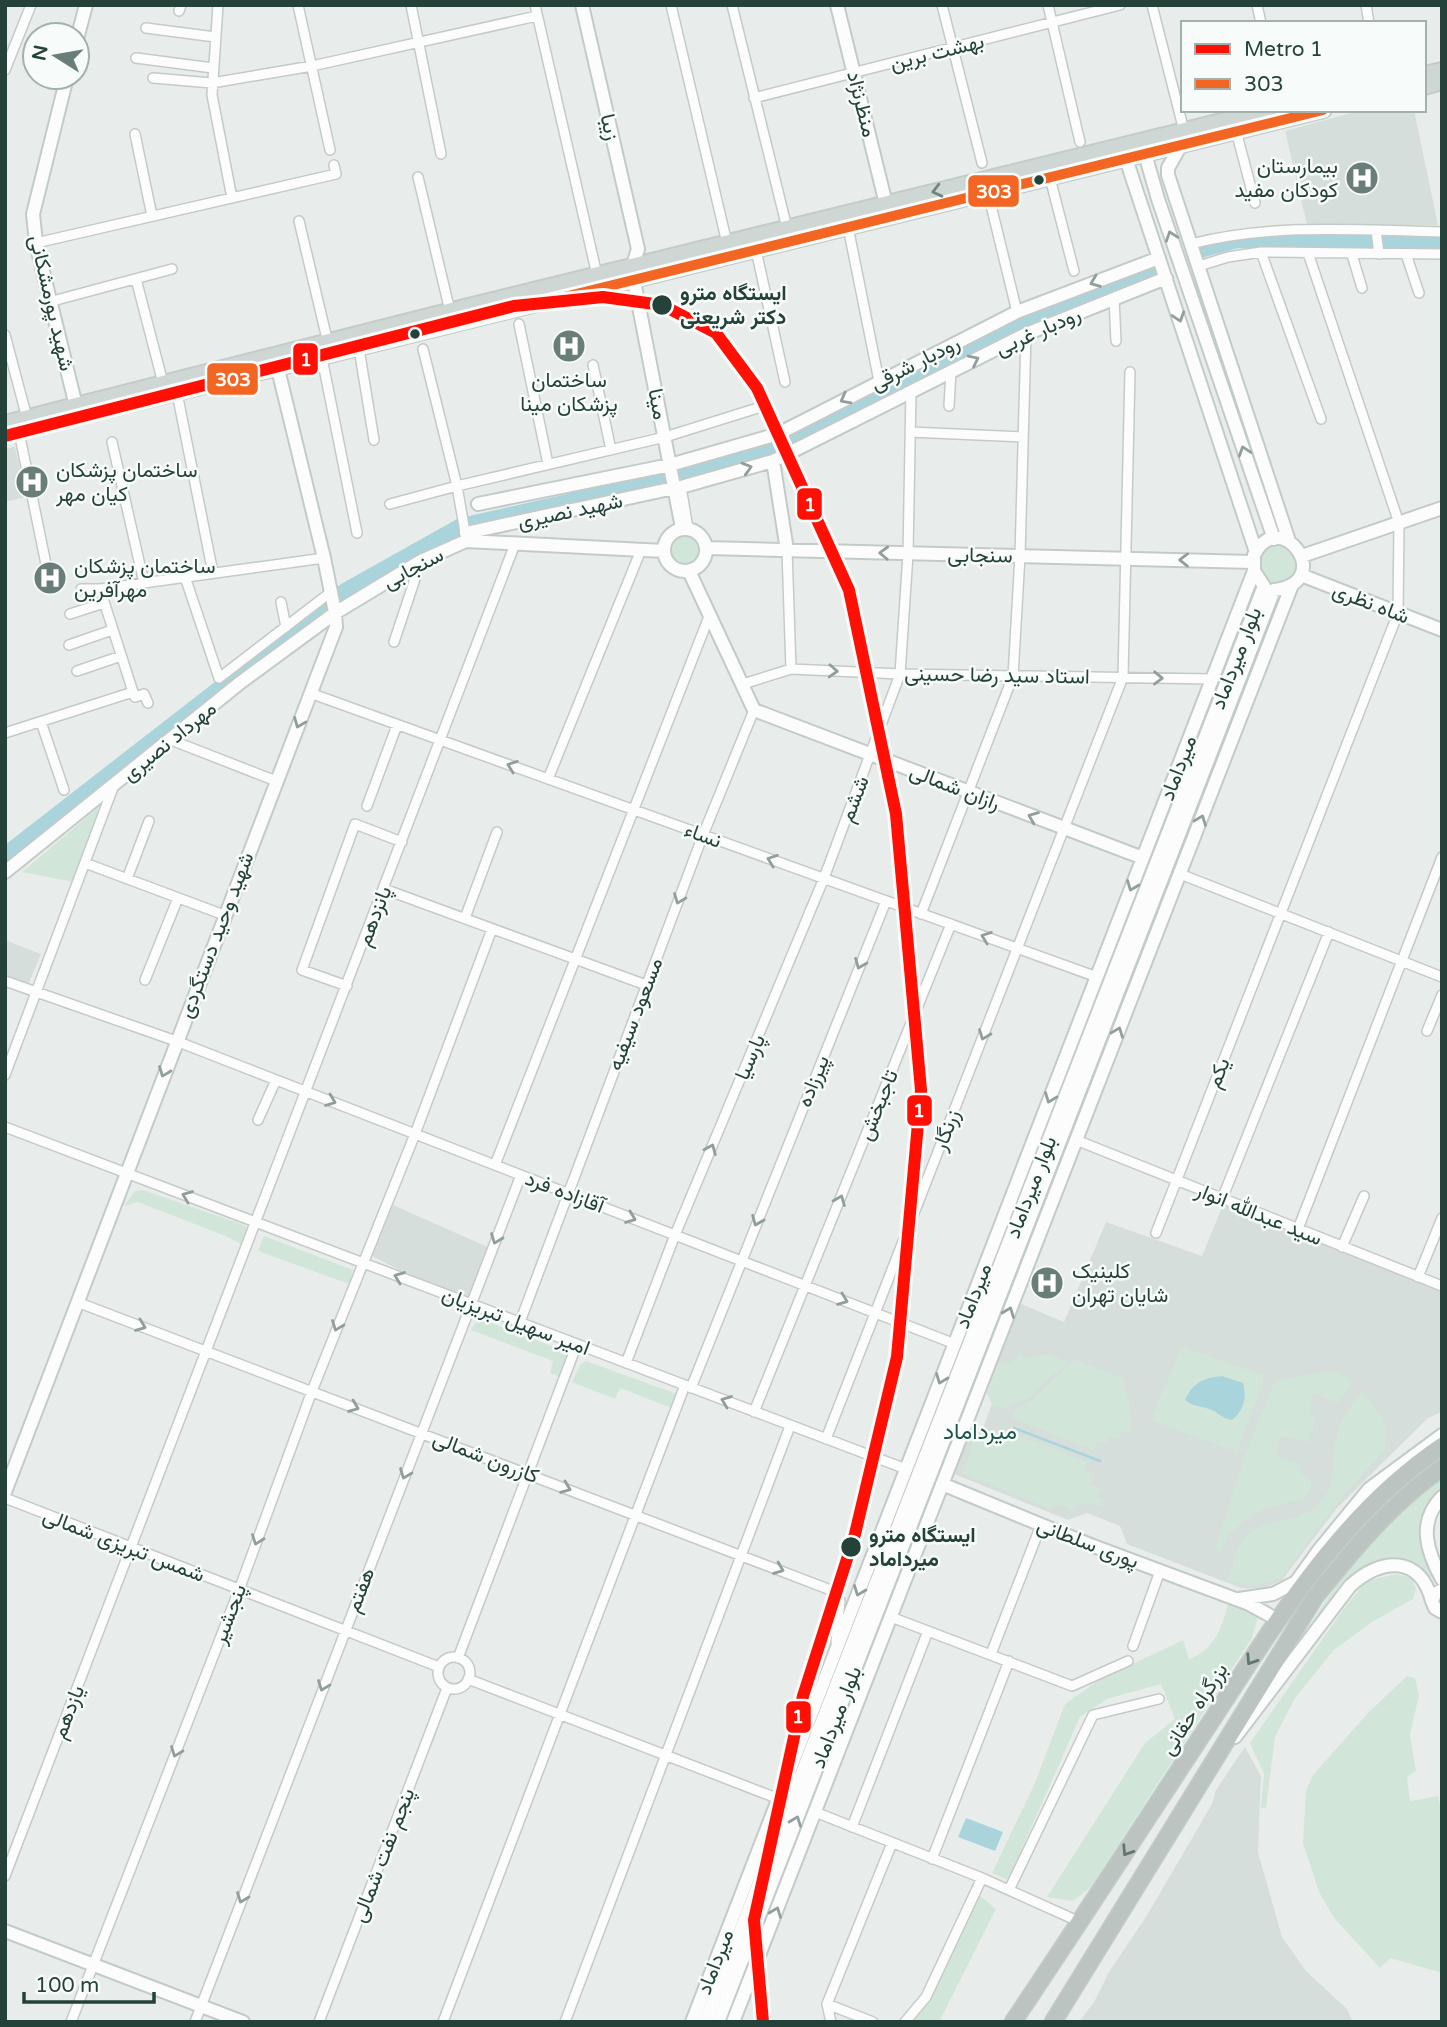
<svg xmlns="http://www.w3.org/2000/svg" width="1447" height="2027" viewBox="0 0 1447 2027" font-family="'Varela Round',Vazirmatn,sans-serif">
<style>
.built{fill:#d6dedb}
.green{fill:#d1e6d8}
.water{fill:#a9d4db}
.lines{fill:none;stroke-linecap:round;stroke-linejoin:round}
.stream{stroke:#a9d4db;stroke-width:2.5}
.river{stroke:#a9d4db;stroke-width:16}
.street-casing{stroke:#c5cac8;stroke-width:12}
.secondary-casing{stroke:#c3cbc8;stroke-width:16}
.primary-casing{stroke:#c3ccc9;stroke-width:18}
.highway-casing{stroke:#c3ccc9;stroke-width:19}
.street{stroke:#fcfcfc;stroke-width:9}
.secondary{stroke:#fcfcfc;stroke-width:12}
.primary{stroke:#cfd7d5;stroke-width:14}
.highway{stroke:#bcc4c2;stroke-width:16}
.bus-1-casing{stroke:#f7fbf9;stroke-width:16}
.bus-1{stroke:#f26522;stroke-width:10}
.metro-1-casing{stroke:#f7fbf9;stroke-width:18}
.metro-1{stroke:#ff0f04;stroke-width:12}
.oneway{stroke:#718580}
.oneway2{stroke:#909f9b}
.oneway3{stroke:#617670}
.bus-dot{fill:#24423a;stroke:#f7fbf9;stroke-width:2.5}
.labels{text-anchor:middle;stroke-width:5;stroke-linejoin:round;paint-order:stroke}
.street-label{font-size:21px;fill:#24423a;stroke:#f7fbf9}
.poi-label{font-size:21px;fill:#24423a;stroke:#f7fbf9;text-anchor:start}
.stop-label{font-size:21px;font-weight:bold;fill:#24423a;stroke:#f7fbf9;text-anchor:start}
.neighbourhood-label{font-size:23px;fill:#1f5548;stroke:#f7fbf9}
.line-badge{stroke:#f7fbf9;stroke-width:2.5}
.badge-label{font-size:19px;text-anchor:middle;font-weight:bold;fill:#fff}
</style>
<rect width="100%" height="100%" fill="#e8edeb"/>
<path class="built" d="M1362,110H1414L1438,225H1307L1285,131Z
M15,447L26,497L5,502V449Z
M5,940L41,954L28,985L5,976Z
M393,1205L490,1248L470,1299L423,1282L372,1256Z
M1223,1205L1442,1292V1412L1428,1418L1337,1508L1282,1580L1262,1589L1241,1588L1127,1544L1120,1526L1087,1513L1068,1520L954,1474L967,1436L982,1431L992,1404L987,1393L1019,1303L1064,1322L1106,1222L1202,1256Z
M1245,1747L1261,1776L1258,1852L1282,1937L1306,1971L1347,2009L1353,2022H1079L1094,2002L1109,1972L1146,1917L1212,1804L1216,1790Z"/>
<path class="green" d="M668 550a17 17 0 1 1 34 0a17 17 0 1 1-34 0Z
M1259 564a19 19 0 1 1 38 0a19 19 0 1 1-38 0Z
M99,807L74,882L22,872Z
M143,1190L241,1224L246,1227V1238L243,1245L228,1237L138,1202L124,1206L135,1191Z
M264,1236L353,1270L349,1284L258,1251Z
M478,1318L570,1353L561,1377L550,1373L553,1361L471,1330Z
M1182,1347L1265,1376L1237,1452L1151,1420Z
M1019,1354L1030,1358L1048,1354L1069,1362L1063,1369L1050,1376L1031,1397L1009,1406L1007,1409L992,1404L987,1393L998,1361L1006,1365L1013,1362Z
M1074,1360L1123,1378C1127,1396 1132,1415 1131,1434L1122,1431L1118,1439L1110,1436L1106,1444L1097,1441L1093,1450L1012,1418L1016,1408L1031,1401Z
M586,1361L677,1394L671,1408L620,1388L615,1399L572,1382L580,1365Z
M1336,1372L1353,1381L1338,1403L1313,1393L1309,1413L1316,1417L1308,1442L1279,1436L1277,1457L1298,1463L1301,1474L1313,1482L1305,1498C1280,1505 1248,1508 1234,1532L1230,1531L1220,1554L1215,1549L1245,1456L1275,1381L1318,1373Z
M1362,1392L1381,1415L1386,1430L1384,1451L1341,1498L1281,1577C1262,1587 1248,1586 1228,1580C1232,1567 1237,1545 1247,1536C1269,1515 1304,1525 1323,1500C1336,1483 1332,1458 1336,1438C1340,1420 1350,1406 1362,1392Z
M1009,1432L1087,1462L1085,1471L1094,1474L1090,1485L1100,1488L1096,1497L1104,1500L1101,1507C1089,1502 1082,1502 1071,1510L1058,1504L1051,1509L962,1473L975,1440Z
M1442,1475V1489C1410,1518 1420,1546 1435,1580L1410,1562L1382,1559L1348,1578L1306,1640L1303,1635L1354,1559L1377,1530Z
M1396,1574L1412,1578L1416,1589L1413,1599L1372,1622L1334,1650L1295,1698L1275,1737L1266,1808H1261L1264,1774L1250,1743L1342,1611L1366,1581Z
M1228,1602L1258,1617L1252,1638L1090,1888L1073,1901L1047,1897L1145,1743L1175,1719L1161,1684L1107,1699L1080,1717L1008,1880L992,1873L1035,1783L1065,1704L1099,1680L1183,1640L1189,1659C1215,1650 1223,1626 1228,1602Z
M1407,1676L1415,1678L1419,1695L1410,1735L1416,1771L1407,1777L1410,1801L1438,1796L1442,1813V1973L1390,1958L1380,1968L1334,1918L1319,1892L1303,1843L1306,1791L1313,1775L1368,1713Z
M980,1896L996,1909L939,2022H912L930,1998Z"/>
<path class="water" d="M1222,1376L1243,1383C1247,1398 1244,1410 1232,1420C1222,1419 1218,1412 1209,1409C1199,1405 1193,1407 1185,1400C1193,1382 1204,1378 1222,1376Z
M966,1818L1003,1832L995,1851L958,1837Z"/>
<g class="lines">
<path class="stream" d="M1014,1428L1100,1461"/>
<path class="river" d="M1204,249L1237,240L1442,242
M5,855L345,591L461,526L683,476L778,446L1024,323L1152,271"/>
<defs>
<path id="street" d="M218,5L212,95L232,198
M298,5L330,150
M411,5L441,154
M535,5L597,275
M671,5L727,243
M732,5L787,228
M942,5L982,163
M1048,5L1080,142
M1152,5L1184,131
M1257,5L1261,23
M1366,5L1369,23
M179,11L181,5
M146,28L215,37
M136,58L213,68
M5,70L31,5
M153,78L212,83L312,66L537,16
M754,98L1120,5
M1236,131L1255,203
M135,134L152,216
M418,177L450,311
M1050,178L1074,271
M988,193L1017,312
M299,221L328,343
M848,227L879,381
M1376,230L1379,254
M36,243L336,174L334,165
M1191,244C1272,223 1358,230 1442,232
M756,250L785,382
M1261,252L1321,419
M1406,254L1419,293
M1352,255L1362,288
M1199,266L1228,257L1261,252L1442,254
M136,279L163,383
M1114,298L1116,341
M49,302L172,269
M519,324L548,464
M5,335L27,418
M359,349L374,440
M423,349L457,486L466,538
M322,358L357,533
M593,365L611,450
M177,393L213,573
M949,406L951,371
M19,432L49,579
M910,432L1023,437
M112,442L144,583
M681,487L688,528
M390,504L457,486L665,437L761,407
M787,550L791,669
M185,577L219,678L331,592
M81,589H100
M281,602L286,627
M70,614L104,603
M394,642L421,561
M69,645L112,630
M77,671L121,656
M743,684L791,669L900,674L1212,679
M133,692L100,589L324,558
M133,692L135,697L144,694L148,703
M310,693L1097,977
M41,722L64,790
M5,733L133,692
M171,740L276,781
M548,779L641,550
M367,806L397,725
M85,863L224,915
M1180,874L1442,977
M127,879L149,821
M384,889L646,985
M921,914L1013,676L1020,556L1026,334
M465,918L497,832
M145,980L178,898
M5,981L176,1041L955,1344
M347,986L302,970L355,824L402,842
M1427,1031L1442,995
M5,1075L114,785
M258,1120L276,1080
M5,1127L906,1469
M1076,1140L1442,1286
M495,1165L710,614
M1222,1199L1329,932
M1298,1229L1442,857
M1156,1233L1398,613L1399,523L1308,253
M1342,1247L1364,1196
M1418,1277L1442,1218
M77,1302L828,1589L838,1596L840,1601L836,1642
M520,1322L703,835L754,710
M626,1363L675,1235L824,878L900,674L908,554L911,391
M691,1388L886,901
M754,1412L951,924
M826,1439L1123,677L1130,372
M5,1498L439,1667
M891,1617L1072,1686L1128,1661
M1133,1646L1160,1571
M991,1654L1041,1525
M438 1673a16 16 0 1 1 32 0a16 16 0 1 1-32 0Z
M458,1658L577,1344
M468,1679L779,1799
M815,1812L982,1878L1080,1922
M852,1827L928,1631
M932,1859L1009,1661
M5,1876L515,544
M1009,1890L1093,1715L1159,1699
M827,2004L873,2022
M71,2022L239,1590L312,1391L415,1134L492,929
M195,2022L521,1175
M319,2022L447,1688
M443,2022L685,1385
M565,2022L790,1426
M831,2022L827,2004L892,1843
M905,2022L926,1997L982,1878"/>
<path id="secondary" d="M582,5L638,249L632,268
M837,5L886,204
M77,39L86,5
M67,77L33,214L36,243L76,406
M1181,145L1168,168V175L1289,541
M1145,154L1158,199L1274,539
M1126,159L1256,552
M634,281L682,528
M773,461L787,550
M681,487L773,461L1026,334L1166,278
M478,504L670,465L778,434L1017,312L1159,258
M664 550a21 21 0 1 1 42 0a21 21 0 1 1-42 0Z
M466,533L674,488
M707,548L1253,562
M1302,556L1442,508
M689,571L754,710L1143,858
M1301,575L1442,630
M5,872L241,682L335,613L421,561L466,541L664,551
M942,1484L1088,1544L1249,1604L1278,1620
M5,1492L336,627L335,612L324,558L276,361
M1442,1497C1417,1522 1427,1552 1442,1579
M1442,1590L1435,1594L1432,1601L1435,1608L1442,1612
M1239,1599L1273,1594L1296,1582L1319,1550L1369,1489L1442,1435
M1235,1737L1350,1586C1381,1557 1420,1555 1432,1601
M5,1931L243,2022
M692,2022L1254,571
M705,2022L1264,586L1254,571V555C1280,504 1338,582 1274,590L718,2022
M733,2022L1292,585"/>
<path id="primary" d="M1424,74L1442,70
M1424,87L1442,82
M5,423L444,312L1266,110
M5,435L1324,110"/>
<path id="highway" d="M1013,2022C1076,1928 1138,1833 1200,1738C1270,1633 1335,1518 1442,1446
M1053,2022L1315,1597C1353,1550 1391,1503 1442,1468"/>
</defs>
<use href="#street" class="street-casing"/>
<use href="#secondary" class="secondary-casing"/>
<use href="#primary" class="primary-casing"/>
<use href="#highway" class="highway-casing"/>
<use href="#street" class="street"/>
<use href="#secondary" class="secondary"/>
<use href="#primary" class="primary"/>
<use href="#highway" class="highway"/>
<defs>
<path id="bus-1" d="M5,435L1323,110"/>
</defs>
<use href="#bus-1" class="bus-1-casing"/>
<use href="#bus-1" class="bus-1"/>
<defs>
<path id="metro-1" d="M5,436L514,306L603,297L662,305L716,333L757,388L849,590L896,814L921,1090L897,1357L855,1534L803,1696L754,1920L763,2022"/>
</defs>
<use href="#metro-1" class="metro-1-casing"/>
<use href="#metro-1" class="metro-1"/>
</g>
<defs><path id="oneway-chevron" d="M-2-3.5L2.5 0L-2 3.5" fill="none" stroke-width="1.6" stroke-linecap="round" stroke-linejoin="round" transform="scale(1.75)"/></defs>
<use class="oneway" href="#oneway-chevron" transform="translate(937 191) rotate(166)"/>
<g class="oneway2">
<use href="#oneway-chevron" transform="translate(1171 236) rotate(-109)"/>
<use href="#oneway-chevron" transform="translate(1095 282) rotate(159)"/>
<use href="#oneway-chevron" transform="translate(1179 317) rotate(72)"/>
<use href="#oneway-chevron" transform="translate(974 360) rotate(-26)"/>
<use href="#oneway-chevron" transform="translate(845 399) rotate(152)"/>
<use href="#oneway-chevron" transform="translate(1244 451) rotate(-108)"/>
<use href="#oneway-chevron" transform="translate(747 468) rotate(-16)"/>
<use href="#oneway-chevron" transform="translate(884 553) rotate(-178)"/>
<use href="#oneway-chevron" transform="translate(1184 560) rotate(-179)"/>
<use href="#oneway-chevron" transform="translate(833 671) rotate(3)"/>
<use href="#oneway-chevron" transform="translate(1158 678) rotate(1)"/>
<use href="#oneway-chevron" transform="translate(299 723) rotate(112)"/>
<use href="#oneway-chevron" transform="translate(512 766) rotate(-160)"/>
<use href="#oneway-chevron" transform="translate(1033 817) rotate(-158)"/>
<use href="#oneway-chevron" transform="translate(1201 820) rotate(-69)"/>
<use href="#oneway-chevron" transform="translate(772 860) rotate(-160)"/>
<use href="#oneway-chevron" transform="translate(1132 886) rotate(111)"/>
<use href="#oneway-chevron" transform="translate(679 899) rotate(111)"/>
<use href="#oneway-chevron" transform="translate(986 937) rotate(-160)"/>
<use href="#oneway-chevron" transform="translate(860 964) rotate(112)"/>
<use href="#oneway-chevron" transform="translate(1118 1032) rotate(-69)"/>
<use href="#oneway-chevron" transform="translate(984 1035) rotate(111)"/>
<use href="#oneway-chevron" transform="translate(164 1072) rotate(111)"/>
<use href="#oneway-chevron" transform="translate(1050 1098) rotate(111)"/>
<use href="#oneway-chevron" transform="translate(331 1101) rotate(21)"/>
<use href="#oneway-chevron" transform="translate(711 1149) rotate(-67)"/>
<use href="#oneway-chevron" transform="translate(187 1196) rotate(-159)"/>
<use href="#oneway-chevron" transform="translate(840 1200) rotate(-68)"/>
<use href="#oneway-chevron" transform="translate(631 1218) rotate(21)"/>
<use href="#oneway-chevron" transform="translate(757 1221) rotate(112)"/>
<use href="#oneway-chevron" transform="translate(496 1239) rotate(111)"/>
<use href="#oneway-chevron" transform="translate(399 1277) rotate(-159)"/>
<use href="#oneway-chevron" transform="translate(843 1300) rotate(21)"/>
<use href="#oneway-chevron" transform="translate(1009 1312) rotate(-69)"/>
<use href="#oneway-chevron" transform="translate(141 1326) rotate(21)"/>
<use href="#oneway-chevron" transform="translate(337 1326) rotate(111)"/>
<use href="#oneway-chevron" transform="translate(941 1379) rotate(111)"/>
<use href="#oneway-chevron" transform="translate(726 1401) rotate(-159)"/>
<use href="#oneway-chevron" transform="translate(354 1407) rotate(21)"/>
<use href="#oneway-chevron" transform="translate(405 1474) rotate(111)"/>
<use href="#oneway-chevron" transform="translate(566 1488) rotate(21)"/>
<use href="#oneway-chevron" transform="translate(257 1540) rotate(110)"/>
<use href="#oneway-chevron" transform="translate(779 1569) rotate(22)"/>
<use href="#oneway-chevron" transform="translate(859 1591) rotate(111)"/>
<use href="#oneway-chevron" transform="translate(323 1686) rotate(111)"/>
<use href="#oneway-chevron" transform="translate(176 1752) rotate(111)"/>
<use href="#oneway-chevron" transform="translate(796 1821) rotate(-69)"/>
<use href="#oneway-chevron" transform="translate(242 1898) rotate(111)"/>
<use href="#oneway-chevron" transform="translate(776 1912) rotate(-69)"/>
</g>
<g class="oneway3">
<use href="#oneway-chevron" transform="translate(1251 1660) rotate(123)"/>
<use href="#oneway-chevron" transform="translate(1127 1851) rotate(123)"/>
</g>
<defs>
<symbol id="hospital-disc" viewBox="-11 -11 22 22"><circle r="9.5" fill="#697e78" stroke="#f7fbf9"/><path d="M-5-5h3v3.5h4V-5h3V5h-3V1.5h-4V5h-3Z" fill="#fff"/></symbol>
</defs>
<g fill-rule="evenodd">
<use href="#hospital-disc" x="1343" y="159" width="38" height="38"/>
<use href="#hospital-disc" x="550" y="327" width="38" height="38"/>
<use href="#hospital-disc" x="13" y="463" width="38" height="38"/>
<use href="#hospital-disc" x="31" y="559" width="38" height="38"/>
<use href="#hospital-disc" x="1028" y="1264" width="38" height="38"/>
</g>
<g class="bus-dot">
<circle cx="1039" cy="180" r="6"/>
<circle cx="662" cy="305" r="11"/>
<circle cx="415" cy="334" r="6"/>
<circle cx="851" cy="1547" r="11"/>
</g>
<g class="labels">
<g class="street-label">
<text transform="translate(937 52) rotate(-14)" y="7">بهشت برین</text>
<text transform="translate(862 104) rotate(76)" y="7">منظرنژاد</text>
<text transform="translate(610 127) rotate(77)" y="7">زیبا</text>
<text transform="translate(52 303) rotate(77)" y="7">شهید پورمشکانی</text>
<text transform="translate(1038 331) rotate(-24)" y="7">رودبار غربی</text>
<text transform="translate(915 363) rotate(-27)" y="7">رودبار شرقی</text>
<text transform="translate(658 404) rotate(79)" y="7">مینا</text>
<text transform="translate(570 511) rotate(-12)" y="7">شهید نصیری</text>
<text transform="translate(980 555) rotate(1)" y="7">سنجابی</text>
<text transform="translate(413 568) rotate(-28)" y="7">سنجابی</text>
<text transform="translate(1371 603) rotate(21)" y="7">شاه نظری</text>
<text transform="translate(1236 658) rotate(-69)" y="7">بلوار میرداماد</text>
<text transform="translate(997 675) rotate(1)" y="7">استاد سید رضا حسینی</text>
<text transform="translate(169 741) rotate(-39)" y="7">مهرداد نصیری</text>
<text transform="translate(1178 768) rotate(-69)" y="7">میرداماد</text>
<text transform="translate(955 787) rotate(21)" y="7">رازان شمالی</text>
<text transform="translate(854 799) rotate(-69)" y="7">ششم</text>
<text transform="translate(703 835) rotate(20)" y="7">نساء</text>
<text transform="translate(374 916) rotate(-69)" y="7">پانزدهم</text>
<text transform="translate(216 935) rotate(-69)" y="7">شهید وحید دستگردی</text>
<text transform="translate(635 1014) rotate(-69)" y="7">مسعود سیفیه</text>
<text transform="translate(750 1057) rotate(-67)" y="7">پارسیا</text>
<text transform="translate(1218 1073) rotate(-69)" y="7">یکم</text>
<text transform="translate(813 1081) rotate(-68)" y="7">پیرزاده</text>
<text transform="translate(878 1105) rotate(-68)" y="7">تاجبخش</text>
<text transform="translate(946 1130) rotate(-69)" y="7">زرنگار</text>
<text transform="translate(1031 1187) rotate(-69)" y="7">بلوار میرداماد</text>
<text transform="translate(565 1192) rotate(21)" y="7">آقازاده فرد</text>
<text transform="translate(1259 1214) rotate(22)" y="7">سید عبدالله انوار</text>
<text transform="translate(973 1296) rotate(-69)" y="7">میرداماد</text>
<text transform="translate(516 1321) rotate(21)" y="7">امیر سهیل تبریزیان</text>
<text transform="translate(486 1457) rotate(21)" y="7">کازرون شمالی</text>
<text transform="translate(1088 1543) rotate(21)" y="7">پوری سلطانی</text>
<text transform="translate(124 1545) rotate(21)" y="7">شمس تبریزی شمالی</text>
<text transform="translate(360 1590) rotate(-69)" y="7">هفتم</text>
<text transform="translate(229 1614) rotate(-69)" y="7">پنجشیر</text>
<text transform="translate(1194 1709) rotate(-57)" y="7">بزرگراه حقانی</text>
<text transform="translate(68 1712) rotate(-69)" y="7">یازدهم</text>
<text transform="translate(836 1717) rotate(-69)" y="7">بلوار میرداماد</text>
<text transform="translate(383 1855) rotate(-69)" y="7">پنجم نفت شمالی</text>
<text transform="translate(715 1962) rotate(-69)" y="7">میرداماد</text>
</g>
<g class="poi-label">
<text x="1338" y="173" text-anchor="end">بیمارستان<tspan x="1338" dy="24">کودکان مفید</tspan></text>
<text x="569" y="387" text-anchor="middle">ساختمان<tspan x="569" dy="24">پزشكان مينا</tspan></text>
<text x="56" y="477">ساختمان پزشکان<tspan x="56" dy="24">کیان مهر</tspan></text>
<text x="74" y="573">ساختمان پزشکان<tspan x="74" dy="24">مهرآفرین</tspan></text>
<text x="1072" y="1278">کلینیک<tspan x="1072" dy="24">شایان تهران</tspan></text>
</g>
<g class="stop-label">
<text x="680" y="300">ایستگاه مترو<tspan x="680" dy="24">دکتر شریعتی</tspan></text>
<text x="869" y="1542">ایستگاه مترو<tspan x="869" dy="24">میرداماد</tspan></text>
</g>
<g class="neighbourhood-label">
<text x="980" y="1439">میرداماد</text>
</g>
</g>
<g class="line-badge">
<rect x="967" y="174" width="53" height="34" rx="7" fill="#f26522"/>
<rect x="292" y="342" width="27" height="34" rx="7" fill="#ff0f04"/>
<rect x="206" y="362" width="53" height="34" rx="7" fill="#f26522"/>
<rect x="796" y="487" width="27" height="34" rx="7" fill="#ff0f04"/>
<rect x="906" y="1094" width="27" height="33" rx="7" fill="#ff0f04"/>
<rect x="785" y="1700" width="27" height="34" rx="7" fill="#ff0f04"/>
</g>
<g class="badge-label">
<text x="994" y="198">303</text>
<text x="306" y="366">1</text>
<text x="233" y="386">303</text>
<text x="810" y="511">1</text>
<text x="919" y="1117">1</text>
<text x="798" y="1723">1</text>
</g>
<rect width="1447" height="2027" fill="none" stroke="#24423a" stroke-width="14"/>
<rect x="1181" y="21" width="245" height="91" fill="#f7fbf9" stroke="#a3b1ad" stroke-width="2"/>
<rect x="1195" y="44" width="35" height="10" fill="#ff0f04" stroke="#a3b1ad" stroke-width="2"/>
<text x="1244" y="56" font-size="21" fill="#24423a">Metro 1</text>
<rect x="1195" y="79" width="35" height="10" fill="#f26522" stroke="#a3b1ad" stroke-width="2"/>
<text x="1244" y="91" font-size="21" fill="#24423a">303</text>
<g transform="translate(56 56) rotate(281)"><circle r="33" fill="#f7fbf9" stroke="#a3b1ad" stroke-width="2"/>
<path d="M0-5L12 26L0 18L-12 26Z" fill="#697e78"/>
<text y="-10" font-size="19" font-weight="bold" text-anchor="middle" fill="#24423a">N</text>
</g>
<path d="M24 1992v10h130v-10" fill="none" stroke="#24423a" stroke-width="3.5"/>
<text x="35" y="1992" font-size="21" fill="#24423a" stroke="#f7fbf9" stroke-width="5" paint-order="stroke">100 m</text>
</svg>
